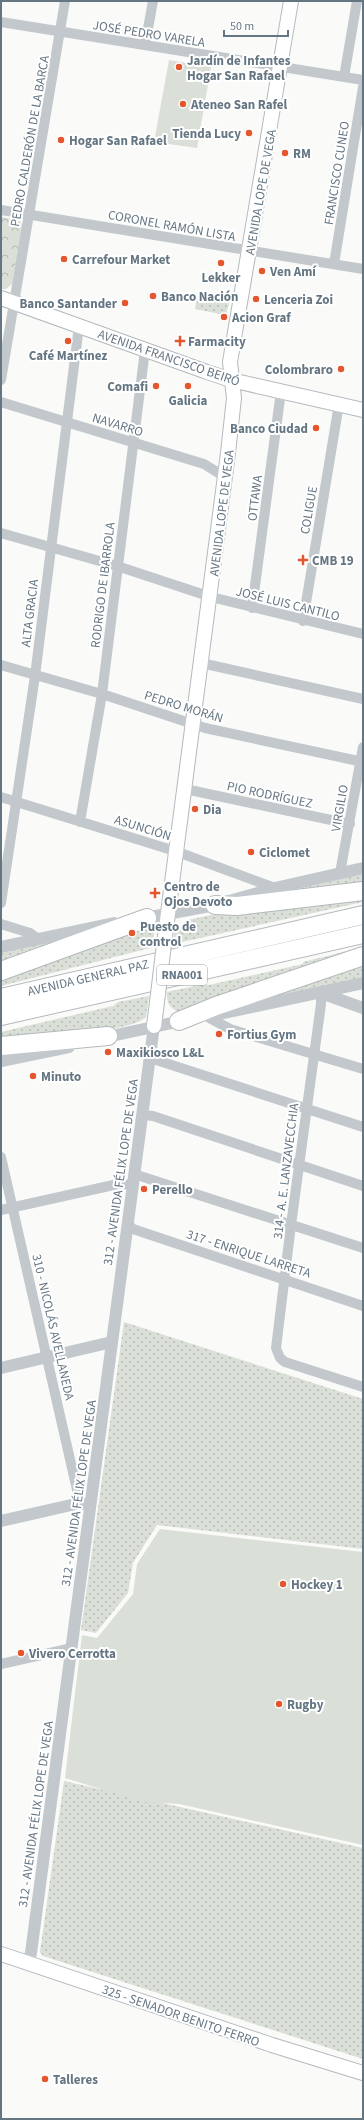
<svg xmlns="http://www.w3.org/2000/svg" width="364" height="2120" viewBox="0 0 364 2120" font-family="'Source Sans 3',sans-serif">
<style>
.grass{fill:url(#grass-dots)}
.forest{fill:url(#forest-crowns)}
.pitch{fill:#dadfd7}
.lines{fill:none;stroke-linecap:round;stroke-linejoin:round}
.secondary-casing{stroke:#b3babf;stroke-width:16}
.motorway-casing{stroke:#b4b9bd;stroke-width:20}
.minor{stroke:#c3c8cc;stroke-width:10}
.tertiary{stroke:#c3c8cc;stroke-width:12}
.secondary{stroke:#fff;stroke-width:14}
.motorway{stroke:#fff;stroke-width:18}
.secondary-bridge-casing{stroke:#b3babf;stroke-width:16;stroke-linecap:butt}
.secondary-bridge{stroke:#fff;stroke-width:14}
.poi-dot{fill:#e4572e;stroke:#fff;stroke-width:1.5}
.labels{text-anchor:middle;stroke-width:4;stroke-linejoin:round;paint-order:stroke}
.shield{fill:#fff;stroke:#939fa8;stroke-width:1}
.shield-label{font-size:12px;font-weight:bold;fill:#657683}
.street-label{font-size:13px;fill:#657683;stroke:#fff}
.poi-label{font-size:13px;font-weight:bold;fill:#657683;stroke:#fff;text-anchor:start}
</style>
<defs>
<pattern id="grass-dots" width="8" height="8" patternUnits="userSpaceOnUse"><rect width="8" height="8" fill="#dadfd7"/><path d="M2 2h.1M6 6h.1" fill="none" stroke="#b4b9b4" stroke-width="1.8" stroke-linecap="round"/></pattern>
<pattern id="forest-crowns" width="20" height="18" patternUnits="userSpaceOnUse"><rect width="20" height="18" fill="#dadfd7"/><path d="M2 6a3 3 0 1 1 6 0M12 15a3 3 0 1 1 6 0" fill="none" stroke="#b4b9b4"/></pattern>
</defs>
<rect width="100%" height="100%" fill="#fafaf8"/>
<path class="grass" d="M197,297L229,303L226,315L195,309Z
M363,874V885L287,895L288,891Z
M363,897V902L173,944C174,933 175,926 187,923V920L231,911Z
M146,927L154,933V947L1,986V975Z
M73,936L1,966V953Z
M363,947V951L180,1012C170,1009 166,1002 167,992L204,984L209,985L303,964V962Z
M363,959V982L236,1004Z
M149,996L146,1017C131,1033 28,1038 1,1040V1032L113,1006L118,1002Z
M124,1322L363,1399V1549L157,1525L133,1563L128,1593L96,1633L81,1630Z
M64,1781L363,1848V2059L43,1956L40,1952Z"/>
<path class="forest" d="M1,217L19,220L23,226L12,284L6,289H1Z"/>
<path class="pitch" d="M169,60L211,67L197,148L154,142Z
M160,1529L363,1552V1845L179,1804L143,1802L65,1778L82,1635L97,1638L133,1594L137,1564Z"/>
<g class="lines">
<defs>
<path id="secondary" d="M1,298L207,372L231,380L363,410
M164,944L228,453L234,398L230,362L291,1
M154,1026L158,994
M1,1954L272,2045L363,2073"/>
<path id="motorway" d="M215,905L237,906L363,891
M1,971L147,918
M1,998L363,915
M1,1016L363,934
M179,1021L216,1006L363,956
M1,1046L108,1036"/>
</defs>
<use href="#secondary" class="secondary-casing"/>
<use href="#motorway" class="motorway-casing"/>
<path class="minor" d="M1,22L363,80
M145,45L153,1
M344,77L357,1
M1,210L363,269
M334,264L363,87
M1,380L65,1
M1,402L204,464L225,477
M1,533L117,566L211,597L363,634
M252,608L281,391
M303,621L339,404
M201,663L363,699
M1,665L102,694L205,728L363,762
M185,789L350,824
M1,797L175,851L275,888
M80,822L102,694L145,350
M340,873L363,747
M1,903L35,676L79,326
M1,924L30,933L38,939
M321,993V1004L291,1225L276,1348L280,1358L285,1362L363,1387
M206,1016L230,1029L363,1069
M150,1058L363,1127
M142,1115L153,1116L363,1186
M1,1157L80,1503
M134,1174L363,1248
M1,1210L118,1184L133,1185
M128,1224L133,1229L363,1306
M1,1664L72,1648"/>
<path class="tertiary" d="M140,919L215,905L275,888L363,868
M1,947L114,923
M321,993L363,1008
M210,1016L363,983
M102,1038L186,1020
M1,1061L69,1047
M1,1368L112,1342
M1,1521L80,1503L89,1505
M28,1963L31,1953L154,1026"/>
<use href="#secondary" class="secondary"/>
<use href="#motorway" class="motorway"/>
<defs>
<path id="secondary-bridge" d="M158,994L164,944"/>
</defs>
<use href="#secondary-bridge" class="secondary-bridge-casing"/>
<use href="#secondary-bridge" class="secondary-bridge"/>
</g>
<g class="poi-dot">
<circle cx="179" cy="67" r="4"/>
<circle cx="183" cy="104" r="4"/>
<circle cx="249" cy="133" r="4"/>
<circle cx="61" cy="140" r="4"/>
<circle cx="285" cy="153" r="4"/>
<circle cx="64" cy="259" r="4"/>
<circle cx="221" cy="263" r="4"/>
<circle cx="262" cy="271" r="4"/>
<circle cx="153" cy="296" r="4"/>
<circle cx="256" cy="299" r="4"/>
<circle cx="125" cy="303" r="4"/>
<circle cx="224" cy="317" r="4"/>
<circle cx="68" cy="341" r="4"/>
<path d="M178 335h4v4h4v4h-4v4h-4v-4h-4v-4h4z"/>
<circle cx="341" cy="369" r="4"/>
<circle cx="156" cy="386" r="4"/>
<circle cx="188" cy="386" r="4"/>
<circle cx="316" cy="428" r="4"/>
<path d="M301 554h4v4h4v4h-4v4h-4v-4h-4v-4h4z"/>
<circle cx="195" cy="809" r="4"/>
<circle cx="251" cy="852" r="4"/>
<path d="M153 887h4v4h4v4h-4v4h-4v-4h-4v-4h4z"/>
<circle cx="132" cy="933" r="4"/>
<circle cx="219" cy="1034" r="4"/>
<circle cx="108" cy="1052" r="4"/>
<circle cx="33" cy="1076" r="4"/>
<circle cx="144" cy="1189" r="4"/>
<circle cx="283" cy="1584" r="4"/>
<circle cx="21" cy="1653" r="4"/>
<circle cx="279" cy="1704" r="4"/>
<circle cx="45" cy="2079" r="4"/>
</g>
<g class="labels">
<rect class="shield" x="157" y="965" width="50" height="20" rx="3"/>
<g class="shield-label">
<text x="182" y="979">RNA001</text>
</g>
<g class="street-label">
<text transform="translate(149 33) rotate(9)" y="5">JOSÉ PEDRO VARELA</text>
<text transform="translate(29 141) rotate(-80)" y="5">PEDRO CALDERÓN DE LA BARCA</text>
<text transform="translate(336 173) rotate(-81)" y="5">FRANCISCO CUNEO</text>
<text transform="translate(260 192) rotate(-80)" y="5">AVENIDA LOPE DE VEGA</text>
<text transform="translate(172 225) rotate(10)" y="5">CORONEL RAMÓN LISTA</text>
<text transform="translate(169 357) rotate(19)" y="5">AVENIDA FRANCISCO BEIRÓ</text>
<text transform="translate(118 424) rotate(17)" y="5">NAVARRO</text>
<text transform="translate(254 498) rotate(-83)" y="5">OTTAWA</text>
<text transform="translate(308 510) rotate(-80)" y="5">COLIGUE</text>
<text transform="translate(221 513) rotate(-83)" y="5">AVENIDA LOPE DE VEGA</text>
<text transform="translate(102 585) rotate(-83)" y="5">RODRIGO DE IBARROLA</text>
<text transform="translate(288 603) rotate(14)" y="5">JOSÉ LUIS CANTILO</text>
<text transform="translate(29 613) rotate(-83)" y="5">ALTA GRACIA</text>
<text transform="translate(184 706) rotate(17)" y="5">PEDRO MORÁN</text>
<text transform="translate(270 794) rotate(12)" y="5">PIO RODRÍGUEZ</text>
<text transform="translate(339 808) rotate(-80)" y="5">VIRGILIO</text>
<text transform="translate(143 827) rotate(17)" y="5">ASUNCIÓN</text>
<text transform="translate(88 977) rotate(-13)" y="5">AVENIDA GENERAL PAZ</text>
<text transform="translate(285 1171) rotate(-83)" y="5">314 - A. E. LANZAVECCHIA</text>
<text transform="translate(120 1172) rotate(-82)" y="5">312 - AVENIDA FÉLIX LOPE DE VEGA</text>
<text transform="translate(249 1253) rotate(18)" y="5">317 - ENRIQUE LARRETA</text>
<text transform="translate(54 1327) rotate(77)" y="5">310 - NICOLÁS AVELLANEDA</text>
<text transform="translate(78 1493) rotate(-82)" y="5">312 - AVENIDA FÉLIX LOPE DE VEGA</text>
<text transform="translate(35 1814) rotate(-82)" y="5">312 - AVENIDA FÉLIX LOPE DE VEGA</text>
<text transform="translate(181 2015) rotate(19)" y="5">325 - SENADOR BENITO FERRO</text>
</g>
<g class="poi-label">
<text x="187" y="65">Jardín de Infantes<tspan x="187" dy="15">Hogar San Rafael</tspan></text>
<text x="191" y="109">Ateneo San Rafel</text>
<text x="241" y="138" text-anchor="end">Tienda Lucy</text>
<text x="69" y="145">Hogar San Rafael</text>
<text x="293" y="158">RM</text>
<text x="72" y="264">Carrefour Market</text>
<text x="270" y="276">Ven Amí</text>
<text x="221" y="282" text-anchor="middle">Lekker</text>
<text x="161" y="301">Banco Nación</text>
<text x="264" y="304">Lenceria Zoi</text>
<text x="117" y="308" text-anchor="end">Banco Santander</text>
<text x="232" y="322">Acion Graf</text>
<text x="188" y="346">Farmacity</text>
<text x="68" y="360" text-anchor="middle">Café Martínez</text>
<text x="333" y="374" text-anchor="end">Colombraro</text>
<text x="148" y="391" text-anchor="end">Comafi</text>
<text x="188" y="405" text-anchor="middle">Galicia</text>
<text x="308" y="433" text-anchor="end">Banco Ciudad</text>
<text x="312" y="565">CMB 19</text>
<text x="203" y="814">Dia</text>
<text x="259" y="857">Ciclomet</text>
<text x="164" y="891">Centro de<tspan x="164" dy="15">Ojos Devoto</tspan></text>
<text x="140" y="931">Puesto de<tspan x="140" dy="15">control</tspan></text>
<text x="227" y="1039">Fortius Gym</text>
<text x="116" y="1057">Maxikiosco L&amp;L</text>
<text x="41" y="1081">Minuto</text>
<text x="152" y="1194">Perello</text>
<text x="291" y="1589">Hockey 1</text>
<text x="29" y="1658">Vivero Cerrotta</text>
<text x="287" y="1709">Rugby</text>
<text x="53" y="2084">Talleres</text>
</g>
</g>
<rect width="364" height="2120" fill="none" stroke="#657683" stroke-width="4"/>
<path d="M224 30v6h64v-6" fill="none" stroke="#657683" stroke-width="2"/>
<text x="230" y="30" font-size="12" fill="#657683" stroke="#ffffff" stroke-width="3" paint-order="stroke">50 m</text>
</svg>
